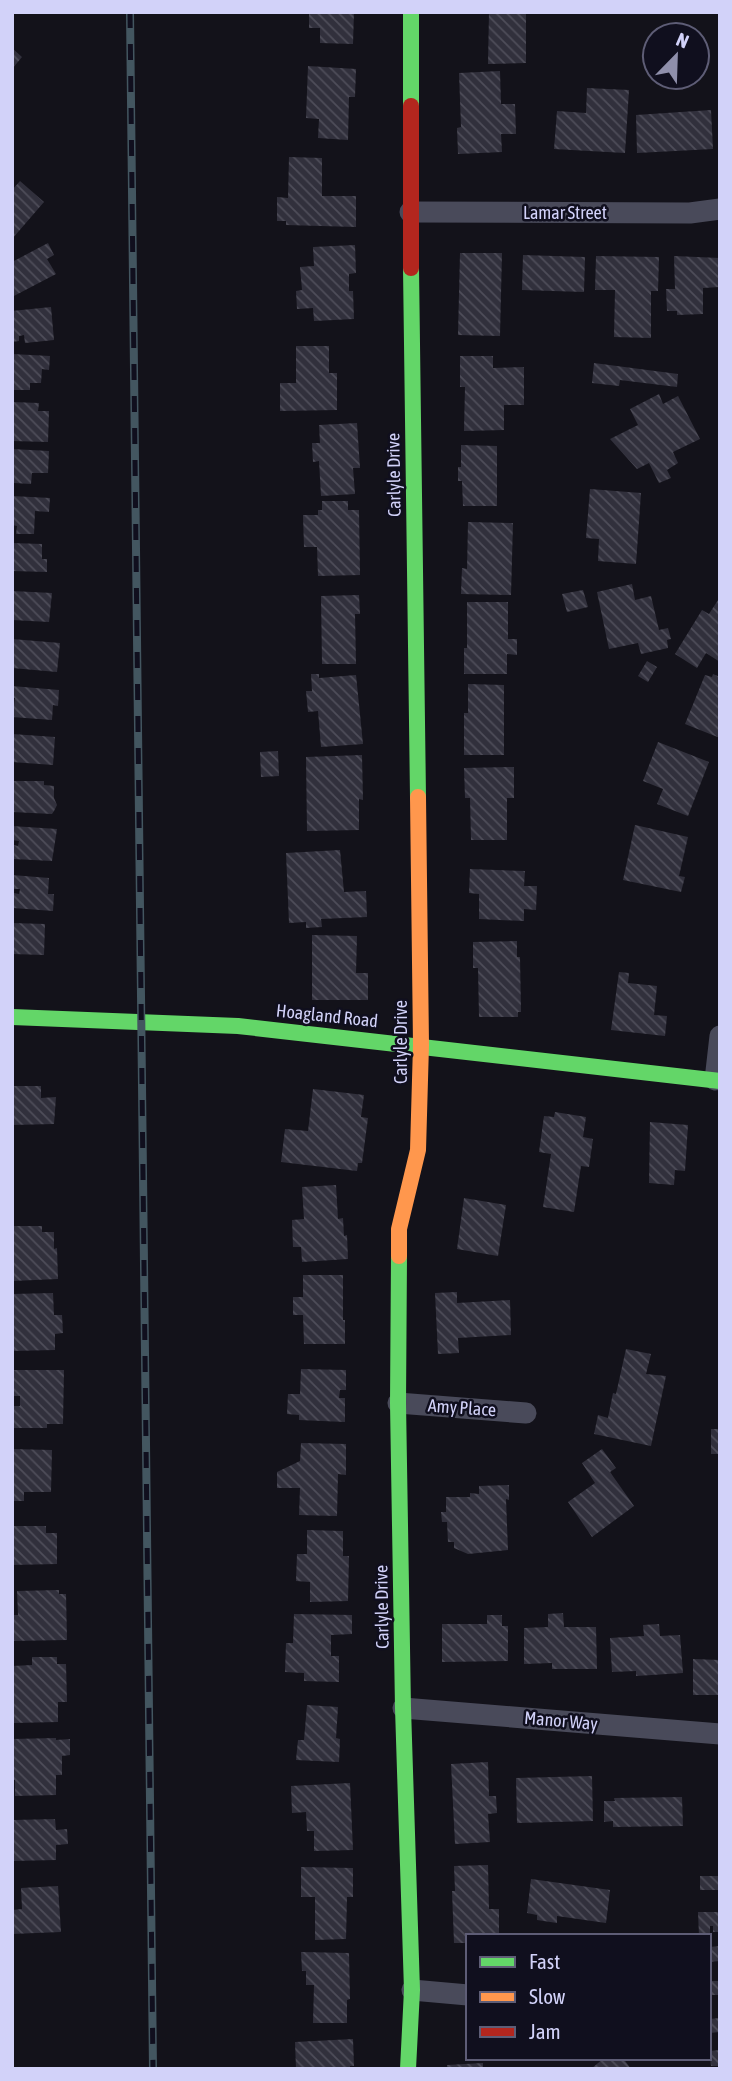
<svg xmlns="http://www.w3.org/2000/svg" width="732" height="2081" viewBox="0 0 732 2081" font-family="'Asap Condensed',sans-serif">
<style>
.building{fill:url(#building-back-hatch)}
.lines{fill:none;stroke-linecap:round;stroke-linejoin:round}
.street{stroke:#494a5a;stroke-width:21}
.fast{stroke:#63d668;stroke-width:16}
.slow{stroke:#ff974d;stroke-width:16}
.jam{stroke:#b3261e;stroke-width:16}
.rail-casing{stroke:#435660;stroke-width:8}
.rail{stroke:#100f1e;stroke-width:5;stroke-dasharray:16;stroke-linecap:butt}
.labels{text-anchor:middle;stroke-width:5;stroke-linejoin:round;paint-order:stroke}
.street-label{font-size:18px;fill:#d2d2f9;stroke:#100f1e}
</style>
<defs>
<pattern id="building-back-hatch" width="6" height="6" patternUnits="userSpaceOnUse" patternTransform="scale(1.75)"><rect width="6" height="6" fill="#31303c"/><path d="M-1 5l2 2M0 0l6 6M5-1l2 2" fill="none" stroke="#4e4d59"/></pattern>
</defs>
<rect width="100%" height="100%" fill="#13121a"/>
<path class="building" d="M309,12H354L353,44L320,43V28H309Z
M489,12H526V63L488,64Z
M12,48L22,57L12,69Z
M308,66L356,69L355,97H349L348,140L318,138L319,119L306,118Z
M500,71L501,104H515L516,134H501L502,152L458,154L457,128L461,127L459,73Z
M587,88L629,90L625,153L554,149L557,111L586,113Z
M711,110L713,149L637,153L636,115Z
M289,157L322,158V196H356V227L286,225V221H277V197L288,198Z
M20,181L44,202L12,239V190Z
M48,243L54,255L47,259L56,274L12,297V262Z
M355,245L356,273L349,274V291H353L354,319L314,321L313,308L297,309L296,291L302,290L300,267L314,266L313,247Z
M460,253H502L500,336L458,335Z
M523,255L585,257L584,292L522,290Z
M596,256L659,257L658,291H651V338L614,337L615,290H595Z
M674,256L720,258V287L703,288V314L677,315V311H667L666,289H675Z
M51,307L54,340L25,343L24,335L19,336V341L12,342V311Z
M296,346H329V373H337V410L280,411V383H296Z
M12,354L50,356L49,370L42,369L41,383H30V390H13Z
M460,356H493V368L524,367V405H504V430L464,431L465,387H460Z
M594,363L678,374L677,387L620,380L619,386L592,383Z
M659,394L663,404L678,396L700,439L673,452L678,463L667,470L671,478L659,483L649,463L637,469L610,439L638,425L630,409Z
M12,402L39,403L38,411H49L48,442L12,441Z
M357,423L360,468H353L355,494L321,496L319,461L313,462L312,443H320L319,425Z
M461,445L497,446V506H463L462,481H458V467H461Z
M12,449L49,451L48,473H32L31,484L14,483Z
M590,489L641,493L636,564L598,561L599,539L586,538Z
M12,496L50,498L49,512L35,511L34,534H16L17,526L12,525Z
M322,501H348V510H359L360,575L318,576L317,547H304L303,515H318V510H322Z
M468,522L513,523L511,595L461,594L462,568L467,569Z
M12,543L42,544V559H47V572L12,571Z
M632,584L635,600L651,596L659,630L668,628L671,639L667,640L668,648L641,654L638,643L609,649L597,592Z
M583,590L588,607L567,612L562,594Z
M12,591L52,593L49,622L12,620Z
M359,595L360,614H355L356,664H322L321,596Z
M718,600L720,602V662L706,653L697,668L675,654L702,610L709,614Z
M467,602H508V639H517V655L507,654V674H464V648H467Z
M12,639L60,643L57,672L12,668Z
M647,661L657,667L648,682L638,676Z
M311,674H319V678L356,675L363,744L321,747L318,711L308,712L306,691H312Z
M713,674L720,677V738L685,724L705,675L712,677Z
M468,684L504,685V755H464V713H468Z
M12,686L59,690L58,706L53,705L52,720L12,717L15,698H12Z
M12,734L55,737L53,765L12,762Z
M658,742L709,762L688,816L657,804L663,789L643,781Z
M278,751L279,776L261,777L260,752Z
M362,755L363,800L359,799V830L307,831L306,757Z
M514,767V798H507V840H471L470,798H465L464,768Z
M12,781H44V785L54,786V798L57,805L54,811L52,814L12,812Z
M635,825L688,837L679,876L685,877L681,892L623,880Z
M12,826L57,829L52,861L13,859L14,845L18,846L19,841L12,840Z
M340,850L344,892L366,891L367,917L321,919L322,927L306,928V922L289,923L286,853Z
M470,869L525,871L524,886H537L536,910L524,909V921L479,919V894L469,893Z
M12,875L49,878L48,894H54L53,911L13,908L14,893L19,894L20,889H12Z
M12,923L45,924L44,955L12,954Z
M312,935L357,936L356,973H368V1000H312Z
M517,941V957H520L521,1012H518V1017H479L478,968H473V942Z
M619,972L629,973L628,983L657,986L654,1015L667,1016L665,1036L611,1030Z
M12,1086H41V1098L56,1097L54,1124L12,1125Z
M313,1089L364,1095L361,1117L368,1118L362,1163H358L357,1171L281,1162L285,1129L308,1131Z
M555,1112L586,1117L583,1137L593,1139L589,1167L581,1166L574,1212L543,1207L551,1154L539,1152L544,1116L554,1117Z
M650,1122L688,1125L685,1171L675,1170L674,1185L649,1183Z
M336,1185L338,1219L343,1218L344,1236L347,1235L348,1259L302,1262L301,1247H293L292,1220L304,1219L302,1187Z
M464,1198L506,1205L498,1256L457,1249Z
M12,1226H42V1232H54V1249L57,1248L58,1279L12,1281Z
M303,1275H343V1320H345V1344H304L303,1315H293V1297H303Z
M457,1292V1303L510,1300L511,1335L458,1338L459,1353L438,1354L435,1293Z
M53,1293L54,1315H62L63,1333L55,1334V1350L12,1351V1294Z
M626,1349L651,1354L646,1374L666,1376L651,1446L594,1434L598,1415L608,1418L613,1393L616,1394Z
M301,1369L346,1370V1390H340L339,1398H345V1422L299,1420V1415L287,1414L288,1394H300Z
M12,1370H64L63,1424H47V1428H12V1406H20V1396H12Z
M711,1429H720V1454H711Z
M301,1443L346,1444V1475L338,1474L337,1516L299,1515L300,1488H277V1472L300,1461Z
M12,1449L52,1450L51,1492H24V1501H12Z
M602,1449L616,1468L610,1472L634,1506L592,1537L568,1502L595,1483L582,1463Z
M509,1485V1500L506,1499L508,1550L468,1554L454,1548V1542H448L447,1522H442L441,1512H446V1497H470V1493L479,1494V1486Z
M12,1526H46V1533H57V1564L12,1565Z
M307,1530L343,1531V1556H349L348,1601L310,1602V1582L296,1581L297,1554H307Z
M59,1590V1594H66L67,1640L12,1641V1615H18L17,1591Z
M563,1613L564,1627H596L597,1669H552V1663L524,1664V1628L548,1627V1614Z
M294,1614L352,1615V1634L331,1635V1656H339V1682L304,1681V1673L285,1672L286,1643H293Z
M487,1615H502V1626H508V1661L442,1662V1624H487Z
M659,1624L660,1636L680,1635L683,1673L636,1676V1671L612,1672L610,1638L644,1636L643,1625Z
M32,1657H57V1664H66L67,1702H58V1722L14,1723L12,1666L32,1665Z
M693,1659L720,1660V1695H693Z
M307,1705L338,1707L336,1738L340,1739L339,1762L296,1760L298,1740H304Z
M56,1738V1740L70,1739V1755L62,1756V1775H56V1795L15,1796V1780H12V1739Z
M488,1762L489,1796H496L497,1813L488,1814L490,1842L455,1844L451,1764Z
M592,1776L593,1821L517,1823L516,1778Z
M350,1783L353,1850L314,1851V1831H307L306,1812L292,1813L291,1786Z
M682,1797L683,1826L613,1827V1821L604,1822V1801H615L614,1798Z
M55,1819L56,1830L67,1829L68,1844L56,1845V1860L12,1861L13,1820Z
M488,1865L489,1909H499V1936H468V1943H454L452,1891H455L454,1866Z
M301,1867L353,1868V1897H347L346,1939L315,1940V1897H301Z
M700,1876H720V1890H700Z
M531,1879L610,1890L606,1923L557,1916V1923L537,1920V1915L527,1913Z
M58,1886L61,1932L12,1934V1910L22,1909L21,1888Z
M698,1912H720V1932H713V1926H710V1936H699Z
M720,1946V1961L709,1962V1947Z
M301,1952L349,1953L350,1999L347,2000V2023H313L314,1985H306V1971H302Z
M709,1981H720V1995H709Z
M720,2018V2032L709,2033V2019Z
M353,2039L354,2066H350V2069H296L295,2042Z
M720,2050V2066H711L709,2051Z
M604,2058H623L631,2069H591Z
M483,2063V2069H447V2065Z"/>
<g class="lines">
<path class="street" d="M410,212L690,213L720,209
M715,1080L720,1036
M398,1403L526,1413
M403,1708L720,1734
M412,1990L468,1995"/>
<path class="fast" d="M411,106V12
M411,268L418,797
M12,1017L238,1026L720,1081
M399,1256L398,1403L403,1708L412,1990L408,2069"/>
<path class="slow" d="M399,1256V1229L418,1150L421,1045L418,797"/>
<path class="jam" d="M411,106V268"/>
<defs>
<path id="rail" d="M130,12L153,2069"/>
</defs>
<use href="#rail" class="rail-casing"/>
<use href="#rail" class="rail"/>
</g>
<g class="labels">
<g class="street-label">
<text x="565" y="219">Lamar Street</text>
<text transform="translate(394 475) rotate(-91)" y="6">Carlyle Drive</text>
<text transform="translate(327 1016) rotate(6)" y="6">Hoagland Road</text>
<text transform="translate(401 1042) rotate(-90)" y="6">Carlyle Drive</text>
<text transform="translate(462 1408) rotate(4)" y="6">Amy Place</text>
<text transform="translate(382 1607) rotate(-91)" y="6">Carlyle Drive</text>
<text transform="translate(561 1721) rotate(5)" y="6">Manor Way</text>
</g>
</g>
<rect width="732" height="2081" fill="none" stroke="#d2d2f9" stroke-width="28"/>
<rect x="466" y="1934" width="245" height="126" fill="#100f1e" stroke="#5e5d76" stroke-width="2"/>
<rect x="480" y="1957" width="35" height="10" fill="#63d668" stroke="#5e5d76" stroke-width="2"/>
<text x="529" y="1969" font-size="21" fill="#d2d2f9">Fast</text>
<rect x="480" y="1992" width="35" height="10" fill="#ff974d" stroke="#5e5d76" stroke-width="2"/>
<text x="529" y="2004" font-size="21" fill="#d2d2f9">Slow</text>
<rect x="480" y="2027" width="35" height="10" fill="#b3261e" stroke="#5e5d76" stroke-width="2"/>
<text x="529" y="2039" font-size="21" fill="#d2d2f9">Jam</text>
<g transform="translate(676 56) rotate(23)"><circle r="33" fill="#100f1e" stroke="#5e5d76" stroke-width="2"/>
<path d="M0-5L12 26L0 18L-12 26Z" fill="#8f8fab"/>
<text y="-10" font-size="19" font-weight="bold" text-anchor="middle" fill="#d2d2f9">N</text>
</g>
</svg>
